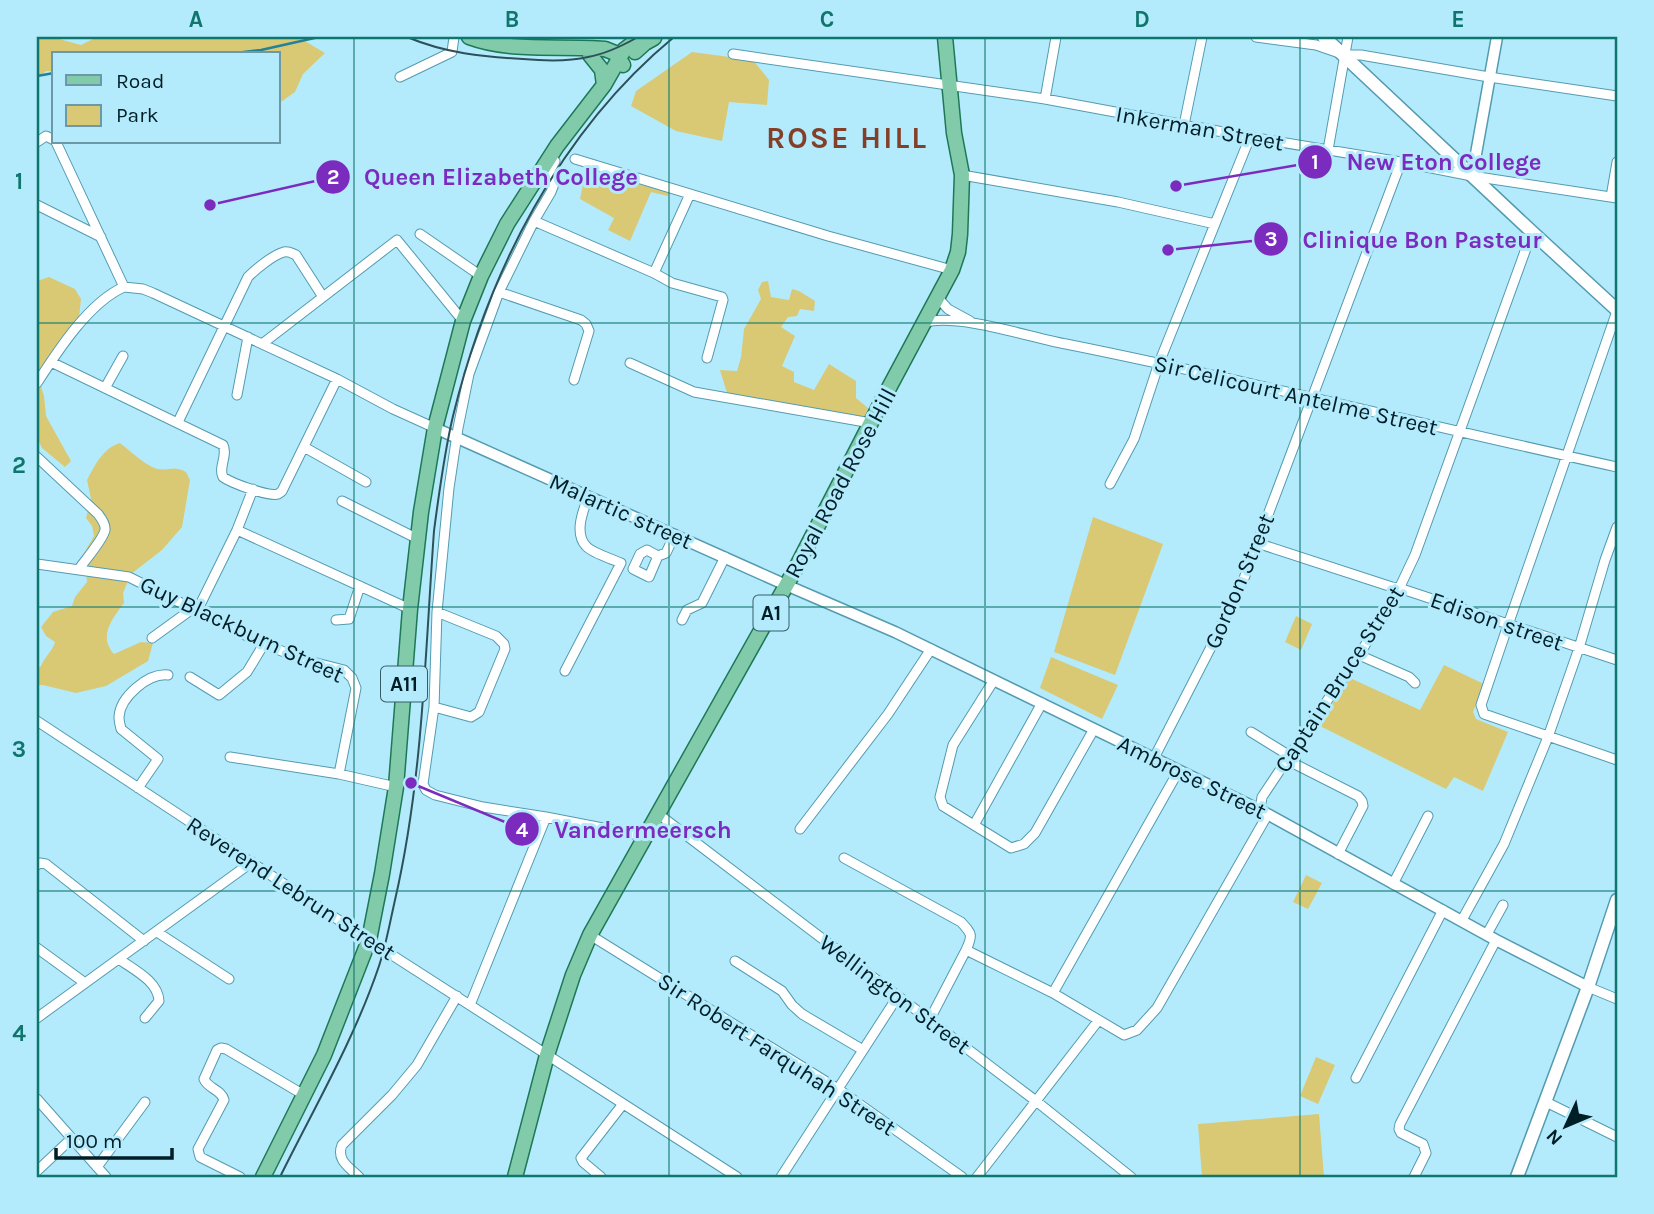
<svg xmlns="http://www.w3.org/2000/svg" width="1654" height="1214" viewBox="0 0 1654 1214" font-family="Karla,sans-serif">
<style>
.green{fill:#d9c975}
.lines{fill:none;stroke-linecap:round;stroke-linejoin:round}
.stream{stroke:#238199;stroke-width:2.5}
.minor-casing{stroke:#549bb0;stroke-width:11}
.tertiary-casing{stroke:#549bb0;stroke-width:13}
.secondary-casing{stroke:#549bb0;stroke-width:15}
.primary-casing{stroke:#1e7857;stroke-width:17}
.minor{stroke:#fff;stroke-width:9}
.tertiary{stroke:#fff;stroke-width:10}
.secondary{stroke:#fff;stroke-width:12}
.primary{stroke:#82cbaa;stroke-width:14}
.tram{stroke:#2c515b;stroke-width:2}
.grid{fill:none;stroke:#0f766e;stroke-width:2;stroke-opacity:0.55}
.labels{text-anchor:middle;stroke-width:6;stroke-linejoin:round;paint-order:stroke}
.shield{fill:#b3ebfd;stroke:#365c66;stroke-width:2}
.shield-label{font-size:21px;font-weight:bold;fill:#001e26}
.street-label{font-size:23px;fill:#001e26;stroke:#b3ebfd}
.district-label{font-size:30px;font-weight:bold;letter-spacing:2px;fill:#833f28;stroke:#b3ebfd}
.leader{fill:none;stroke:#7b2cbf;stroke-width:2.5}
.callout-dot{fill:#7b2cbf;stroke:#b3ebfd;stroke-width:2.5}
.mark-label{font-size:21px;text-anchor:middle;font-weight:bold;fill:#fff}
.callout-label{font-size:24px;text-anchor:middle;font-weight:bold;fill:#7b2cbf;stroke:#b3ebfd;stroke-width:6;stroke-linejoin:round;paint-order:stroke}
.neatline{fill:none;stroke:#0f766e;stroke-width:2.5}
.grid-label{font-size:23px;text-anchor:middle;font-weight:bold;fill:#0f766e}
</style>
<rect width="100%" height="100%" fill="#b3ebfd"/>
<path class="green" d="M37,37H52L81,45L97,37H298L325,53L303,74L295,92L278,104V54H54V71H46L37,79Z
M692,52L753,60L769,80L767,105L729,102L722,141L676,131L631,106L636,91Z
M587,165L671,191L668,196L651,192L630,241L608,230L614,218L580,199Z
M49,277L75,289L81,299L79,318L37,374L44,396L46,416L71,461L65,467L42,448L37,438V281Z
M768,281L771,297L789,300L792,289L799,291L815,301L814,311L800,309L797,316L788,317L781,327L795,336L782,366L794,372V382L814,390L829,364L856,381V398L868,408L864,418L727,393L720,370L737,371L741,357L744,329L761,299L758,290L762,282Z
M120,443C129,450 147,467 158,469C170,471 173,465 186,472L190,480L182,527L162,550L131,574L123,593L124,603C112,619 98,636 114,654L141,642L153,643L148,661L106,686L76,693L43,685H37V669L41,666C45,656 52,652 55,642L46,636L41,627L53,612L72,606L75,597L87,582L84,553L94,536L92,526L86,518L91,499L87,480C95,465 103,448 120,443Z
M1093,517L1163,544L1115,675L1054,652Z
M1296,616L1312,624L1301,650L1285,642Z
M1051,657L1118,685L1102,719L1040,688Z
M1444,665L1484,684L1473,712L1476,719L1508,732L1483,791L1454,777L1446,789L1318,725L1350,678L1420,710Z
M1306,875L1322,883L1308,909L1293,902Z
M1316,1057L1335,1065L1318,1104L1300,1096Z
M1319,1114L1324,1177H1202L1198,1124Z"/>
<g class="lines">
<path class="stream" d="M227,54L261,50L319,37
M37,76L54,73"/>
<defs>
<path id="minor" d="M1256,37L1316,45L1345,55H1361L1489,77L1617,96
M733,54L1045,99L1250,137L1401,162L1472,176L1617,198
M400,77L452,52L454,37
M1045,99L1056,37
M1184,125L1202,37
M37,142L46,136L54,140
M56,142L124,287
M1328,150L1348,37
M575,159L828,236L952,270
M555,161L550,170L554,184L551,192L534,221L499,292L469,374L458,428L449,488L437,612L434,707L423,784L426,790L435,795L483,807L546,817L644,836
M962,175L1118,202L1215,224
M1611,197L1617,162
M37,205L101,237
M534,221L654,273L672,283L722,297L723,300L707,358
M420,234L481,276
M654,273L690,194
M124,287L143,289L153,293L337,379L393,409L435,428
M499,292L581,320L586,324L589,331L574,380
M938,298L948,309L970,321
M1617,311L1508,625L1481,705L1484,714L1617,760
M925,322C962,314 1028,337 1066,344C1251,381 1433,427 1617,467
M262,344L397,240L463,321
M51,362L223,445C228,456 218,467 223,477C231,483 269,497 278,494C280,493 281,492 282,491L337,379
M630,363L694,392L871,423
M37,383C57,352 89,302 124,287
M105,388L123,356
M237,395L248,337
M178,422L248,277C256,269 273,255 284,252C289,251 291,253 296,255L323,297
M304,447L366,482
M37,457L98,514C101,518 106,524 105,530C103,540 85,560 79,569
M1110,484L1134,439L1159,363L1250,137
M342,501L418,539
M237,530L410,609
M1257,543L1392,587L1405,590L1617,660
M658,556L649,577L633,569L640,554L647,550L658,556L666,553L675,534
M37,564L129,577L255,640L301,659L344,670L352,678L356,688L339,774
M197,611L237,530L253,489
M336,620L349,619L360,586
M682,620L687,610L702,603L725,557
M152,638L192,609
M1359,655L1409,677L1415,683
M565,671L621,563C612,559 592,553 586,546C574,533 583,511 588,497
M190,677L219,695L247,672L264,644
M994,680L953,745L940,797L943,806L1011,848L1024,844L1035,833L1094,729
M434,707L471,717L479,712L505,649L504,644L496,636L437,612
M37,721L378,946L737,1177
M1251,732L1290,756
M230,757L339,774L396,787
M1154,758L1210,649L1243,581L1401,162
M1287,760L1358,796L1362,801L1363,806L1338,854
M138,788L158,759L121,729C120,725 119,721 119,717C120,697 148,673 168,675
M1260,810L1262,797L1308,728L1359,655L1397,593L1415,555L1532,232
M657,813L1036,1101L1131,1177
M974,825L1042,703
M800,829L888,714L931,649
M844,858L961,922C972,934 973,935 966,950L930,1019
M37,865L40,863L46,864L144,941
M1393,884L1428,816
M1462,920L1504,844L1548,737L1579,648L1605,560L1617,527
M157,932L229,979
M1487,934L1503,905
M590,935L838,1089L962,1177
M37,948L85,983
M966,950L1053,993L1124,1035L1137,1030L1157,1008L1268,814
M119,959C134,970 158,981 159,1001L145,1018
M735,961L782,991L792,1005L802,1014L863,1050
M1588,987L1617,999
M1053,993L1179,770
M470,1005L546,817
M37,1018L252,862
M1356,1078L1443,910
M37,1099L106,1177
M1546,1102L1617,1137
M97,1167L145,1102
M37,1171L71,1139
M240,1177L200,1157L198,1149L224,1100C221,1089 208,1089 204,1079L217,1050L221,1048L226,1049L304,1095
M359,1177C349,1167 336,1160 342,1145L392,1095L417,1065L457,996
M601,1177L583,1162L581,1158L623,1104
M781,1177L898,996
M977,1177L1098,1021
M1414,1177L1426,1153L1423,1144L1401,1133L1399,1129L1400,1124L1496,940"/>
<path id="tertiary" d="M1472,176L1497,37
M435,428L786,585L895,632L1260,810L1496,940L1588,987"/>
<path id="secondary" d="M1324,37L1532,232L1617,310
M1517,1177L1588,987L1617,900"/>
<path id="primary" d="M469,37C512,53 560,45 605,49L615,53L623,65
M635,52L645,43L654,38
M590,55L602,70L604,85
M263,1177L324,1055L369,940L382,874L396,787L410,609L421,512L435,428L463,321L481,276L507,224L557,146L604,85L624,50L641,37
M515,1177L547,1055L573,975L590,935L796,568L882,401L952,270L958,252L960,234L962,175L954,133L945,37"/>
</defs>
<use href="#minor" class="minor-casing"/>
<use href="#tertiary" class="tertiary-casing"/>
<use href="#secondary" class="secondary-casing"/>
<use href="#primary" class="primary-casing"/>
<use href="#minor" class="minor"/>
<use href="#tertiary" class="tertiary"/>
<use href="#secondary" class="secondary"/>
<use href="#primary" class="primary"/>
<path class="tram" d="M407,37C445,53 483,57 523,59C545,61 567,62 588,57C606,54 622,46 638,37
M280,1177C314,1108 354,1040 379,966C386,945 390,922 395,900C423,779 425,654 434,531C439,493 444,454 453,416C488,273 559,132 674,37"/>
</g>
<path class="grid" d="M354,37V1177M669,37V1177M985,37V1177M1300,37V1177M37,323H1617M37,607H1617M37,891H1617"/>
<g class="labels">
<g class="shield">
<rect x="753.5" y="595.5" width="35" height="35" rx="5"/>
<rect x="381" y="666.5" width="46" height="35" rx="5"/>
</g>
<g class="shield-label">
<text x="771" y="620">A1</text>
<text x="404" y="691">A11</text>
</g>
<g class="street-label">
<text transform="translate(1200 128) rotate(10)" y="8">Inkerman Street</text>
<text transform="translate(1296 395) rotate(13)" y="8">Sir Celicourt Antelme Street</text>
<text transform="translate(840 483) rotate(-62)" y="8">Royal Road Rose Hill</text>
<text transform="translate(621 511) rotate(24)" y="8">Malartic street</text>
<text transform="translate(1239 581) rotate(-67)" y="8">Gordon Street</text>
<text transform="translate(1497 621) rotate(19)" y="8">Edison street</text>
<text transform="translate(242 629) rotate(25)" y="8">Guy Blackburn Street</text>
<text transform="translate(1339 679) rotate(-57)" y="8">Captain Bruce Street</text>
<text transform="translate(1192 777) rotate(26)" y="8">Ambrose Street</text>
<text transform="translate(291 888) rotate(33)" y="8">Reverend Lebrun Street</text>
<text transform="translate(895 994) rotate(37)" y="8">Wellington Street</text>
<text transform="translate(777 1054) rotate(33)" y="8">Sir Robert Farquhah Street</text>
</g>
<g class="district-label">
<text x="847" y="148">ROSE HILL</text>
</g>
</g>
<path class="leader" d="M1176 186L1315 162M210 205L333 177M1168 250L1271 239M411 783L522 829"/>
<g class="callout-dot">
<circle cx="1176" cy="186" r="7"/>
<circle cx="210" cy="205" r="7"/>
<circle cx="1168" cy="250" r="7"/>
<circle cx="411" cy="783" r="7"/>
<circle cx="1315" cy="162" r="18"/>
<circle cx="333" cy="177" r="18"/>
<circle cx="1271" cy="239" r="18"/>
<circle cx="522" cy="829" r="18"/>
</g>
<g class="mark-label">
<text x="1315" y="169">1</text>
<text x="333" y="184">2</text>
<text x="1271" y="246">3</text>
<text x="522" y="837">4</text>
</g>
<g class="callout-label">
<text x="1444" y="170">New Eton College</text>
<text x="501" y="185">Queen Elizabeth College</text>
<text x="1422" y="248">Clinique Bon Pasteur</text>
<text x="643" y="838">Vandermeersch</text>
</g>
<rect width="1654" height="1214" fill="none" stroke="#b3ebfd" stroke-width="77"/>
<rect x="52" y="52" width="228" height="91" fill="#b3ebfd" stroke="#6b99a7" stroke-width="2"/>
<rect x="66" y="75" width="35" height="10" fill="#82cbaa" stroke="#6b99a7" stroke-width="2"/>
<text x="116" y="88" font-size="21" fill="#001e26">Road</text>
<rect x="66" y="105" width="35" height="21" fill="#d9c975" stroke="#6b99a7" stroke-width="2"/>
<text x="116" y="122" font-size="21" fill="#001e26">Park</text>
<g transform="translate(1566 1126) rotate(226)" stroke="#b3ebfd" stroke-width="5" paint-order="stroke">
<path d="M0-5L12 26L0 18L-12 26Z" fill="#001e26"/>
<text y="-10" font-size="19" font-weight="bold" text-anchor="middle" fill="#001e26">N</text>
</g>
<path d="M56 1148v10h116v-10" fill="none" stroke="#001e26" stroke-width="3.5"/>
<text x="66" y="1148" font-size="21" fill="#001e26" stroke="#b3ebfd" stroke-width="5" paint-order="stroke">100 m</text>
<rect x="38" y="38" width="1578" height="1138" class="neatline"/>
<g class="grid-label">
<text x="196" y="27">A</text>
<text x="512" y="27">B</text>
<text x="827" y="27">C</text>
<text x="1142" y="27">D</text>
<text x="1458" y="27">E</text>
<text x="19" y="189">1</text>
<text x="19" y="473">2</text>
<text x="19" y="757">3</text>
<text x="19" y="1041">4</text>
</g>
</svg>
